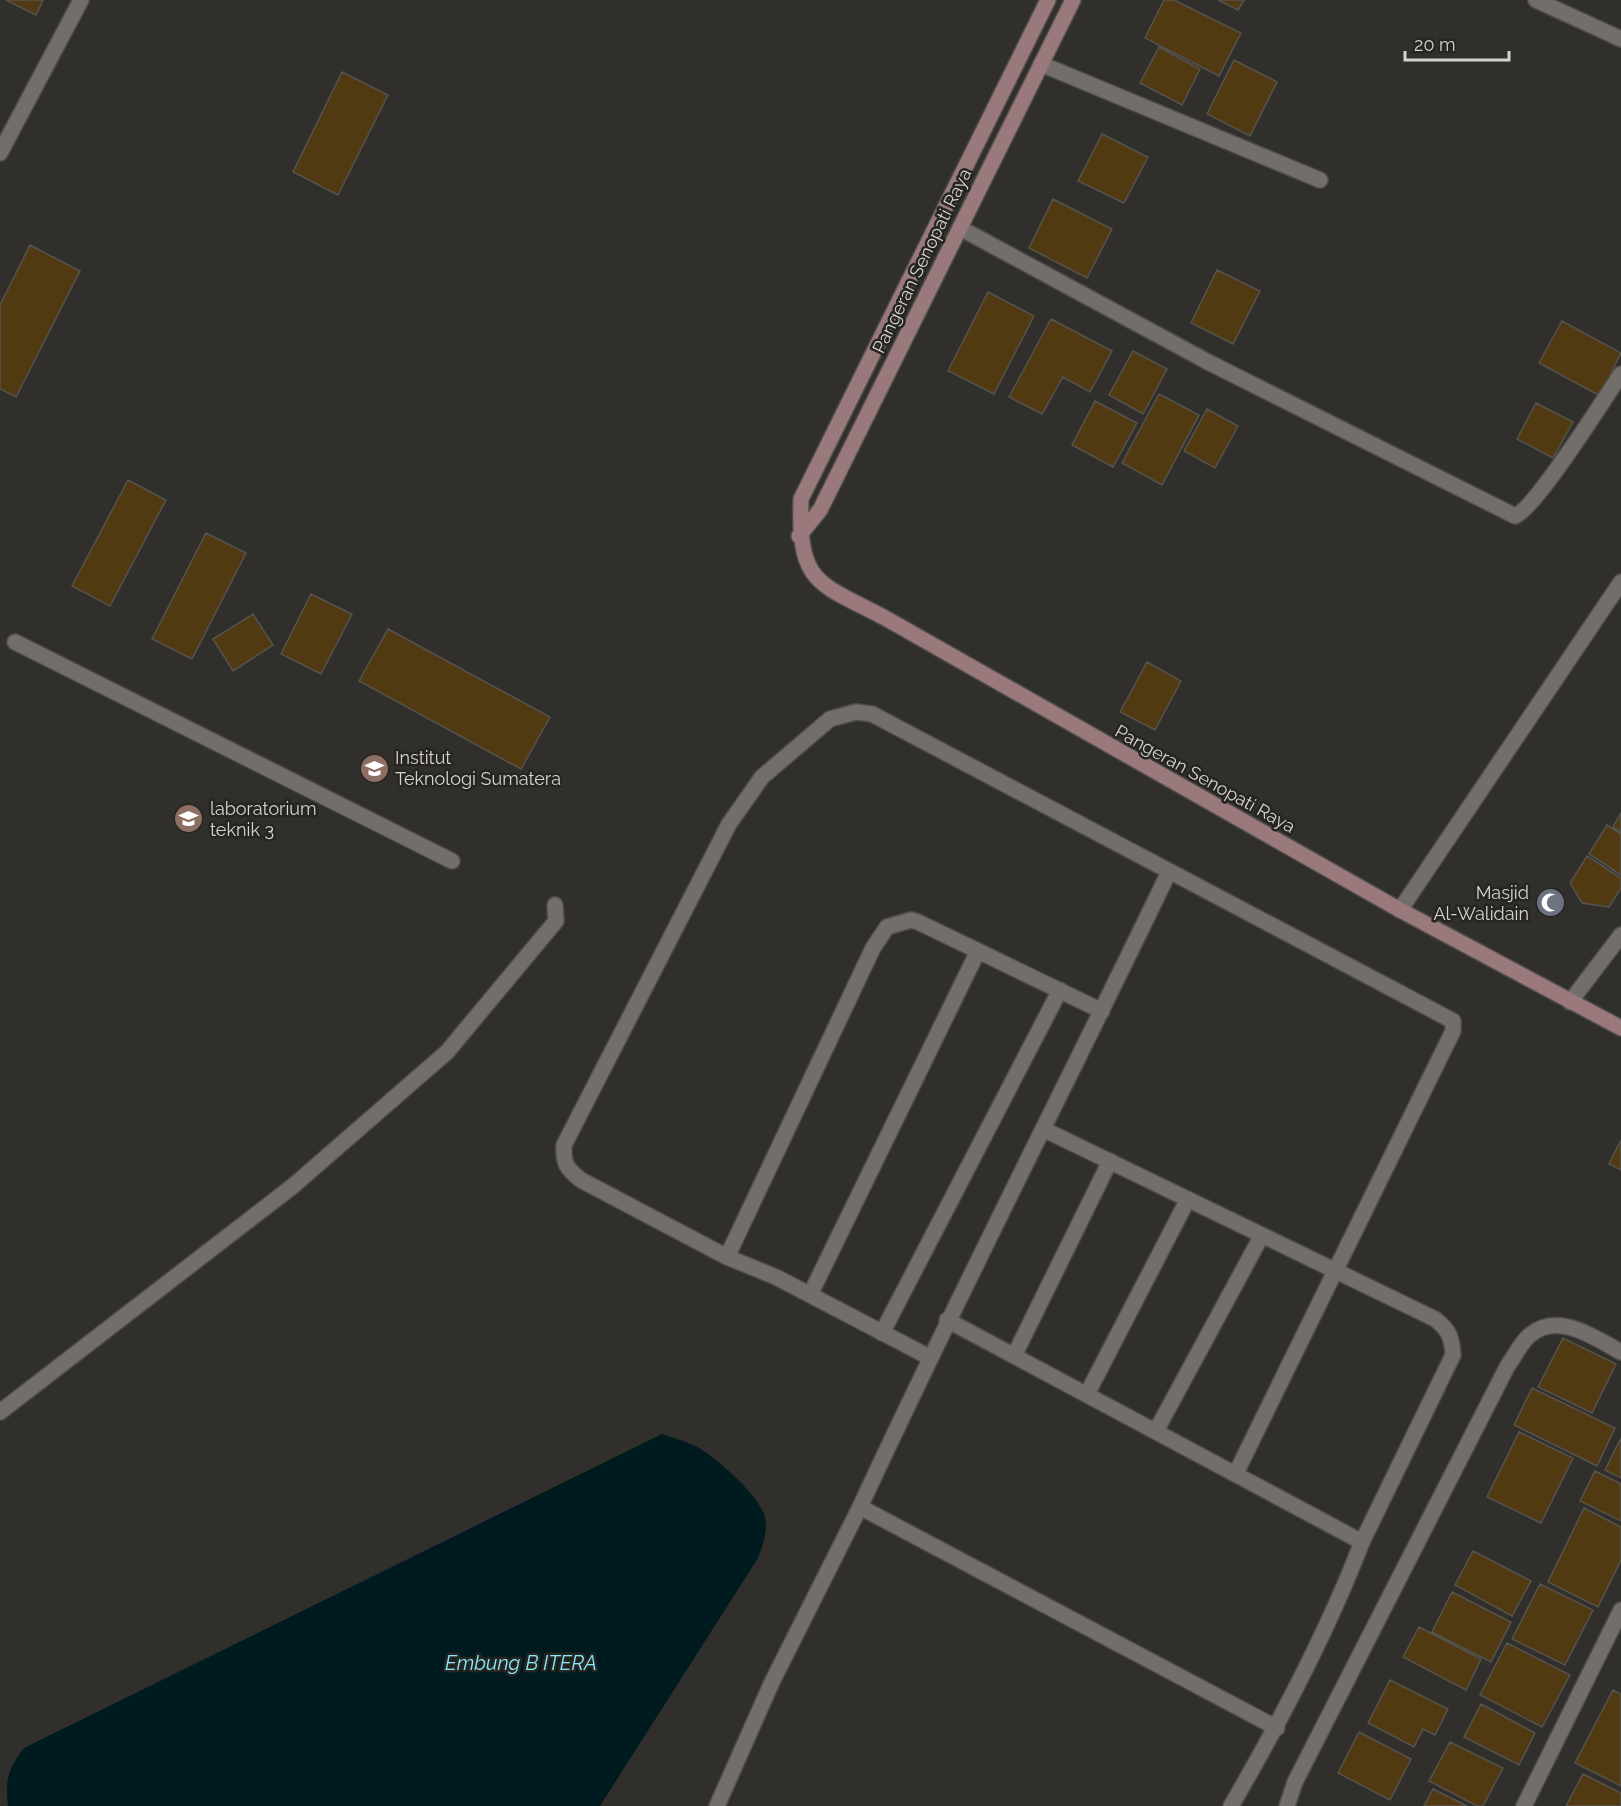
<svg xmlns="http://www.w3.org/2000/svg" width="1621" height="1806" viewBox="0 0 1621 1806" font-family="Raleway,sans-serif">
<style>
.water{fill:#001b1f}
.building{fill:#513a12;stroke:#55534f;stroke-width:1.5}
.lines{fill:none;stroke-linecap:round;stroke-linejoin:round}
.lane-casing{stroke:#4e4c49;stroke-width:18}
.street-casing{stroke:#4e4c49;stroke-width:18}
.secondary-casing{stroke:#4e4c49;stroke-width:18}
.lane{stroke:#726f6b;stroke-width:15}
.street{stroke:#726f6b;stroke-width:15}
.secondary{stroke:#99797c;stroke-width:15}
.labels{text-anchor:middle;stroke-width:5;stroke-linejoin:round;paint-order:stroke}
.street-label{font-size:18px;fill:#d5d3d1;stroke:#272521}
.poi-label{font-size:18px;fill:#d5d3d1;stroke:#272521;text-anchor:start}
.water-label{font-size:20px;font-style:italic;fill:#88e9f8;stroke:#272521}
</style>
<rect width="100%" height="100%" fill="#312f2b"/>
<path class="water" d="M662,1434C673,1438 686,1441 697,1447C716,1457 760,1496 765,1517C768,1532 763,1544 758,1558L600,1806H8C5,1779 8,1769 24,1748Z"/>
<path class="building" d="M6,0H43L36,15Z
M1164,0H1174L1241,33L1219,76L1145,38Z
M1218,0H1244L1238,10Z
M1159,47L1200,69L1182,105L1140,83Z
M1234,60L1277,82L1250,136L1207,114Z
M342,72L388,95L338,195L293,172Z
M1102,134L1148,157L1124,203L1078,181Z
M1053,199L1112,229L1087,278L1029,248Z
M30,245L80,271L16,397L0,389V305Z
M1217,270L1260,291L1233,344L1191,323Z
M988,292L1034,316L994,394L948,371Z
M1051,319L1112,351L1090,392L1063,377L1042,414L1009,397Z
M1562,321L1621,353L1600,396L1539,363Z
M1133,351L1167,369L1143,414L1109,395Z
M1159,394L1199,415L1162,485L1122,463Z
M1095,401L1137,423L1113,467L1072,445Z
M1536,403L1573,422L1553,458L1517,439Z
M1207,409L1238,426L1215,468L1184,451Z
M128,480L166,500L110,606L72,586Z
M206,533L246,553L192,659L152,639Z
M311,594L352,614L321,674L281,654Z
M253,614L273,645L233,671L213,639Z
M388,629L550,717L521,769L359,681Z
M1147,662L1181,681L1155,730L1120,712Z
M1621,813V832L1613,827Z
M1607,825L1621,834V875L1589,854Z
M1587,856L1621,878V888L1609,907L1582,903L1570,883Z
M1621,1140V1170L1609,1164Z
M1563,1338L1616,1364L1592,1413L1538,1387Z
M1532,1388L1615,1428L1597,1466L1514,1425Z
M1519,1432L1573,1458L1541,1523L1487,1497Z
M1621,1438V1478L1605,1470Z
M1595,1471L1621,1484V1521L1580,1501Z
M1584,1508L1621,1527V1560L1598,1607L1548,1582Z
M1473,1551L1531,1581L1512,1616L1455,1585Z
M1540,1584L1593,1610L1565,1665L1512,1639Z
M1452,1592L1511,1622L1491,1662L1432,1632Z
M1419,1627L1481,1659L1466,1690L1403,1657Z
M1507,1643L1570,1675L1542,1727L1480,1695Z
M1390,1680L1448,1709L1435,1735L1423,1729L1414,1747L1368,1723Z
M1613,1690L1621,1694V1786L1575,1763Z
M1481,1704L1535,1733L1519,1765L1464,1737Z
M1359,1732L1411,1759L1390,1800L1338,1773Z
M1450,1742L1503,1768L1483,1806H1477L1429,1781Z
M1583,1774L1621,1793V1806H1566Z
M1433,1789L1467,1806H1424Z"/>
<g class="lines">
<defs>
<path id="lane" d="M0,153L81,0
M15,642L452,861
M1045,1130L1435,1319C1449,1330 1452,1337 1453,1355L1362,1542
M727,1257L581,1180C567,1169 563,1164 564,1145L729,824L762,777L830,719L856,712L872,714L1453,1021V1031L1236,1473
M810,1295L978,951
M947,1320L1362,1542C1327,1633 1280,1722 1231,1806
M882,1333L1060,990
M1014,1356L1110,1161
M929,1357L776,1277L727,1257L873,948L887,927L911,920L918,922L1102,1011
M1087,1394L1188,1199
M0,1412L293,1186L447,1052L556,921L555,905
M1156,1431L1262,1235
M860,1507C959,1293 1067,1084 1169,872
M717,1806L772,1682L860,1507L1277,1728"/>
<path id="street" d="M1536,0L1621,39
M1041,64L1320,180
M960,228L1208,362L1515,516C1536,508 1604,399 1621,374
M1400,910L1621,582
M1570,1002L1621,935
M1287,1806L1295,1782L1508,1365C1515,1356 1521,1342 1530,1335C1558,1311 1595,1338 1621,1352
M1524,1806L1621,1610"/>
<path id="secondary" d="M1048,0L801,499C798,586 818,582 887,619L1400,910L1621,1028
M799,536L820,510L1073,0"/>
</defs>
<use href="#lane" class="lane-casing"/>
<use href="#street" class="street-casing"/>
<use href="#secondary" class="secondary-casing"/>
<use href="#lane" class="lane"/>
<use href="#street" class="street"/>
<use href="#secondary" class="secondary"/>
</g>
<defs>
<symbol id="university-disc" viewBox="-11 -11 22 22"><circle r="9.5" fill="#8d6e63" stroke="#272521"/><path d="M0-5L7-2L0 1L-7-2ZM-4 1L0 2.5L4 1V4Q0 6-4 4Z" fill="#fff"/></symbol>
<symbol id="mosque-disc" viewBox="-11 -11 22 22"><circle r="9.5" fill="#6b7280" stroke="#272521"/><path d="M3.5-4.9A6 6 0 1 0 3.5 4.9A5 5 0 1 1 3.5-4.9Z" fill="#fff"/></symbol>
</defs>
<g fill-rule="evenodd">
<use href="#university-disc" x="358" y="752" width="33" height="33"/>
<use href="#university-disc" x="172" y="802" width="33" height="33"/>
<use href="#mosque-disc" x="1534" y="886" width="33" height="33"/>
</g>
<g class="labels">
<g class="street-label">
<text transform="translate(922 261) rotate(-64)" y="6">Pangeran Senopati Raya</text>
<text transform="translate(1205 779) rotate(29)" y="6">Pangeran Senopati Raya</text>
</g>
<g class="poi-label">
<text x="395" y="764">Institut<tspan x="395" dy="21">Teknologi Sumatera</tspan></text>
<text x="210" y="815">laboratorium<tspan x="210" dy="21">teknik 3</tspan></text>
<text x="1529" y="899" text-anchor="end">Masjid<tspan x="1529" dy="21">Al-Walidain</tspan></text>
</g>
<g class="water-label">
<text x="521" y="1670">Embung B ITERA</text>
</g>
</g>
<path d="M1405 51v9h104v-9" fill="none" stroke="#d5d3d1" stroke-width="3"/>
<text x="1414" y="51" font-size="18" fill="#d5d3d1" stroke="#272521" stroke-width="4.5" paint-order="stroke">20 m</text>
</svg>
